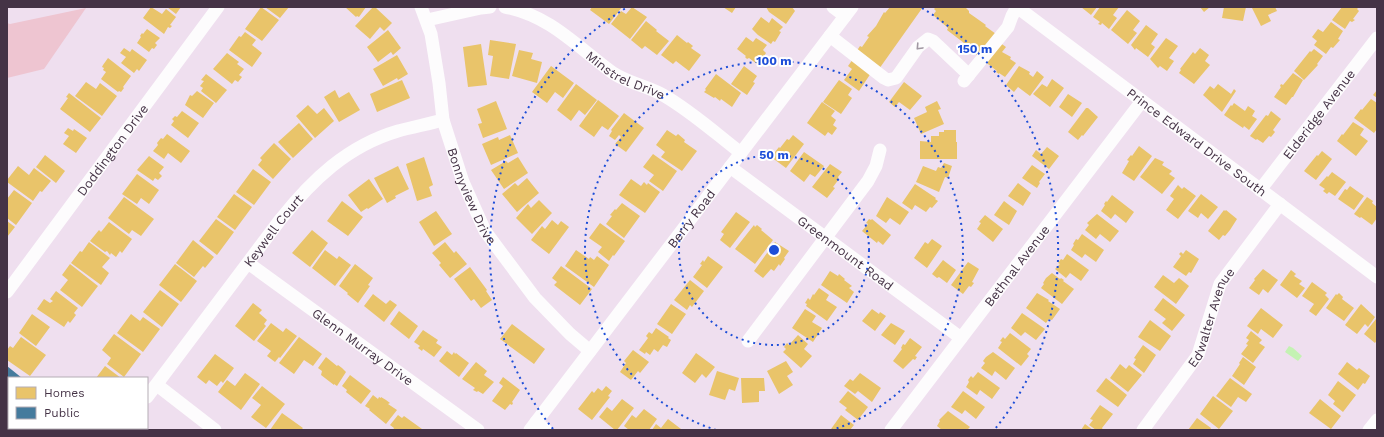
<svg xmlns="http://www.w3.org/2000/svg" width="1384" height="437" viewBox="0 0 1384 437" font-family="'Work Sans',sans-serif">
<style>
.residential{fill:#efdfef;fill-rule:evenodd}
.green{fill:#eec5d1}
.water{fill:#c4f2b3}
.homes{fill:#e9c46a}
.public{fill:#457b9d}
.lines{fill:none;stroke-linecap:round;stroke-linejoin:round}
.minor{stroke:#fdfcfd;stroke-width:13}
.oneway{stroke:#a198a2}
.ring{fill:none;stroke:#1d4ed8;stroke-width:2;stroke-dasharray:2 4}
.labels{text-anchor:middle;stroke-width:4;stroke-linejoin:round;paint-order:stroke}
.street-label{font-size:13px;fill:#453346;stroke:#fff}
.centre{fill:#1d4ed8;stroke:#fff;stroke-width:2}
.ring-label{font-size:12px;text-anchor:middle;font-weight:bold;fill:#1d4ed8;stroke:#fff;stroke-width:4;stroke-linejoin:round;paint-order:stroke}
</style>
<rect width="100%" height="100%" fill="#f0e8f0"/>
<path class="residential" d="M7,7H1377V430H7ZM9,378H147V428H9Z"/>
<path class="green" d="M86,8L44,69L7,78V23L10,24Z"/>
<path class="water" d="M1289,346L1293,348L1302,356L1298,361L1285,352Z"/>
<path class="homes" d="M151,7L162,14L166,9L176,17L170,25L172,26L170,28L168,27L164,34L143,18Z
M167,7H181L176,14Z
M261,7L279,20L262,41L245,29Z
M265,7H289L280,18Z
M345,7H366L359,17L357,16L356,17Z
M373,7H375L392,23L384,31L380,27L370,39L355,26Z
M592,7H622L609,24L590,10Z
M632,7L647,17L630,39L611,24L621,11L626,14Z
M723,7H736L732,13Z
M766,7H792L795,11L786,24L769,12Z
M890,7H923L879,69L856,52L860,46L862,47L869,37L867,36L876,26L884,12L885,13Z
M936,7H965L969,11V13L986,25L985,26L996,34L982,52L980,51L977,55L963,44L964,43L947,30L948,28L933,15L936,11L934,9Z
M1081,7H1097L1091,15Z
M1100,7H1119L1113,15L1117,18L1109,29L1102,23L1101,25L1098,24L1100,22L1093,17Z
M1200,7H1210L1204,12Z
M1224,7H1246L1243,21L1222,18Z
M1254,7H1275L1277,11L1268,15L1271,21L1261,26L1252,8Z
M1342,7H1359L1357,9L1359,11L1353,19L1355,20L1352,22L1350,21L1345,29L1332,20Z
M1127,10L1140,21L1133,30L1137,33L1128,44L1111,30Z
M761,17L769,23L772,18L783,27L779,31L781,32L775,42L773,41L771,44L758,35L752,29Z
M646,21L657,30L656,31L669,41L657,55L645,46L642,49L631,40Z
M1331,22L1343,31L1338,39L1340,40L1333,48L1331,47L1326,54L1314,45L1317,41L1312,37L1318,29L1323,32Z
M1146,25L1158,34L1151,44L1155,47L1148,57L1136,48L1135,50L1131,45Z
M147,29L160,38L155,43L157,45L154,49L152,48L149,52L137,43L141,37L140,36L142,33L143,34Z
M388,30L401,48L393,55L391,52L378,62L367,47Z
M245,32L256,40L252,45L262,53L252,67L229,50L239,36L241,37Z
M677,35L687,43L688,42L693,46L691,48L701,55L689,71L676,61L673,64L661,55Z
M746,37L753,42L756,38L767,45L763,50L766,53L764,56H762L763,57L758,61L759,62L757,64L749,58L747,59L745,57L746,56L737,49Z
M1166,38L1178,46L1169,58L1174,61L1167,71L1160,66L1158,68L1150,59Z
M490,40L516,44L509,79L490,76L493,56L488,55Z
M999,42L1006,47L1002,52L1011,57L1010,59L1016,63L1005,77L999,73V74L996,72L997,71L984,61Z
M481,44L487,85L468,87L463,47Z
M124,48L130,52L132,49L147,60L139,71L137,69L134,73L121,63L126,57L120,53Z
M1200,48L1209,55L1205,61L1210,65L1194,84L1179,73L1181,70L1180,69L1193,52L1195,54Z
M1314,49L1323,56L1317,64L1318,65L1304,80L1294,71L1310,51L1311,52Z
M519,50L533,53L531,59L542,62L537,83L512,76Z
M227,53L239,62L237,64L244,69L239,75L242,77L238,82L235,80L232,84L213,69Z
M397,55L408,74L398,80L397,78L383,86L373,69Z
M108,58L131,76L123,87L124,88L121,92L119,91L118,92L101,79L106,72L103,70L104,68L102,67L103,65Z
M853,59L871,73L859,91L844,80L852,69L848,66Z
M551,66L574,83L563,98L555,92L547,103L532,92Z
M744,66L757,76L753,82L755,83L747,95L731,84Z
M1019,66L1030,72L1029,74L1033,77L1037,71L1044,77L1030,96L1018,87L1014,92L1006,85Z
M1293,73L1303,80L1293,97H1292L1286,105L1274,97L1281,87L1280,86L1281,84L1283,85Z
M206,74L227,90L216,103L201,91L203,88L200,86L204,81L201,80Z
M716,74L741,93L732,107L721,99L720,101L715,97L714,98L704,92L706,90L705,89Z
M1052,79L1064,88L1050,107L1033,94L1042,84L1047,87Z
M402,80L410,98L377,112L370,94Z
M839,80L852,89L848,95L852,98L841,114L823,102Z
M86,82L96,89L100,83L117,96L102,116L75,96Z
M904,82L922,96L910,110L899,102L895,107L889,102Z
M576,84L597,100L585,115L579,110L571,121L557,110Z
M1218,84L1231,94L1234,89L1236,91L1222,112L1203,95L1210,86L1214,89Z
M335,90L339,98L349,92L360,110L339,122L324,97Z
M1377,90V98L1373,95Z
M197,91L214,103L203,118L185,105L190,95L192,96Z
M69,93L101,118L90,132L60,109L68,98L66,97Z
M1068,94L1082,103L1072,117L1059,107Z
M1371,99L1377,103V129L1374,133L1354,118L1361,109L1362,110Z
M598,100L619,116L608,130L602,126L594,137L579,126Z
M496,101L507,129L483,138L478,124L482,123L477,109Z
M937,101L941,109L938,110L944,124L921,134L914,118L927,112L925,107Z
M822,102L835,111L831,116L836,120L833,125L837,128L832,135L828,132L825,136L807,123Z
M1234,103L1245,111L1248,106L1255,111L1252,116L1257,119L1249,130L1244,126L1243,128L1224,115L1231,105L1232,106Z
M308,105L317,114L324,108L334,121L315,138L296,116Z
M1086,108H1088L1098,117L1083,136L1082,135L1078,140L1068,132Z
M182,111L199,123L188,138L171,125L174,121L172,119L175,116L177,117Z
M1271,111L1281,119L1273,130L1275,132L1271,137L1269,136L1263,143L1257,139L1256,140L1250,136L1266,115L1268,116Z
M624,113L644,128L626,152L615,144L621,137L619,135L615,140L609,136L612,131L611,130Z
M1353,122L1364,129L1360,135L1368,141L1356,156L1337,141L1342,134L1343,135Z
M299,123L313,139L293,158L278,142Z
M68,128L73,131L74,129L87,138L76,153L63,144L69,136L64,133Z
M667,130L676,136L678,134L685,140L684,142L697,151L682,171L661,157L665,152L656,145Z
M944,130H956V142H957V159H920V141L931,142V136H939V132H944Z
M167,134L190,151L181,163L168,153L164,159L153,151L158,145L157,143L161,138L163,139Z
M510,135L518,153L491,165L482,144L498,137L499,140Z
M793,135L804,144L786,168L771,157L779,147L780,148L787,139L789,140Z
M274,143L291,159L273,179L258,165L262,160L260,158Z
M1139,146L1152,156L1134,181L1122,173L1129,161L1127,160L1131,155L1132,156Z
M1047,147L1059,156L1049,169L1032,156L1036,150L1041,154Z
M1322,151L1332,159L1316,180L1304,171L1317,155L1318,156Z
M804,152L824,166L815,177L810,174L804,182L790,171Z
M653,154L677,171L663,191L649,181L654,175L643,167Z
M45,155L65,171L56,183L36,167Z
M149,156L164,167L159,173L162,176L158,180L155,178L153,181L137,170Z
M424,157L433,185L429,187L432,196L417,201L406,164Z
M518,157L528,173L504,189L491,170L506,161L508,163Z
M1155,158L1164,162L1162,165L1172,171L1169,174L1175,178L1162,194L1140,177Z
M944,163L952,166L948,178L945,177L939,192L916,182L923,166L936,171L938,167L941,168Z
M830,164L842,172L838,177L839,179L833,187L835,188L827,198L812,187Z
M1032,165L1045,174L1039,182L1040,183L1037,188L1022,178Z
M18,166L29,175L34,168L51,181L42,192L40,191L33,201L7,182V180Z
M398,166L409,189L395,196L396,198L387,203L374,178Z
M253,169L271,182L254,205L236,192Z
M1332,172L1346,182L1335,196L1329,192L1327,194L1323,191L1325,189L1319,185L1327,176L1328,177Z
M137,174L159,190L149,204L141,198L137,204L122,194Z
M527,178L539,193L517,212L502,194L515,183L518,186Z
M369,179L383,199L368,209L367,208L361,212L348,195Z
M631,179L641,186L644,182L647,185L648,183L660,192L645,213L619,195Z
M1018,183L1031,193L1023,206L1008,196Z
M915,184L936,198L935,199L938,201L932,208L930,207L926,212L915,205L912,210L902,203Z
M1178,185L1182,189L1184,187L1196,196L1178,219L1166,210L1174,199L1170,196Z
M1350,186L1364,196L1354,210L1338,199L1345,189L1347,190Z
M14,190L32,203L16,225L7,218V199Z
M234,194L252,207L235,230L217,217Z
M1201,194L1218,207L1208,219L1201,213L1198,218L1188,211Z
M1112,195L1134,212L1126,223L1115,214L1111,219L1101,211L1105,205L1104,204L1106,201L1107,202Z
M124,197L154,219L141,236L132,230L129,234L108,218Z
M887,197L909,212L900,225L890,218L886,223L876,216Z
M1367,197L1373,201L1372,203L1377,207V218L1372,225L1361,217L1360,218L1354,214Z
M539,200L552,213L532,234L516,218L528,204L531,208Z
M342,201L363,217L348,236L327,221Z
M1004,201L1017,211L1009,225L994,215Z
M622,203L640,216L624,238L606,224L612,216L610,215L615,209L616,210Z
M1224,210L1225,211L1226,210L1237,219L1230,230L1225,236L1223,235L1219,240L1208,231Z
M436,211L452,234L434,246L419,222Z
M736,212L750,222L730,248L720,240L724,234L721,232Z
M1097,214L1119,231L1110,242L1100,234L1096,239L1085,230L1089,225L1087,223Z
M985,215L1003,229L993,242L977,229L981,223L979,222Z
M216,219L234,232L217,255L199,241Z
M869,219L871,220L872,219L891,235L883,245L878,241L877,243L862,231L868,224L866,223Z
M552,220L558,225L561,221L569,227L549,254L531,240L542,226L545,229Z
M7,221L15,227L7,237Z
M109,222L132,239L122,253L120,251L116,257L111,253L110,255L107,251L105,252L90,241L99,230L101,232Z
M600,223L625,241L614,256L613,255L609,261L598,252L602,247L589,238Z
M754,225L755,227L757,225L762,229L761,230L773,240L755,264L735,249Z
M312,230L328,243L310,267L292,253Z
M1082,234L1104,250L1096,262L1085,254L1082,258L1071,250L1074,245L1073,244L1076,239L1078,240Z
M932,239L942,246L927,268L914,258L925,242L928,244Z
M193,240L214,257L205,268L203,266L194,277L176,263Z
M89,242L110,258L102,267L109,273L101,285L71,263L80,251L82,252Z
M445,242L454,253L456,251L467,264L450,278L439,265L441,263L432,253Z
M775,242L789,251L784,258L785,259L780,266L779,264L774,271L771,269L763,278L754,271Z
M325,250L337,259L339,256L351,265L335,286L312,268Z
M576,250L589,259L590,257L594,260L597,256L609,265L594,287L565,266Z
M1186,250L1199,259L1191,273L1189,272L1186,276L1173,267L1181,256L1179,254L1181,252L1183,254Z
M1067,254L1089,270L1081,281L1070,273L1066,278L1055,269L1060,264L1058,263L1061,259L1063,260Z
M708,256L723,267L707,288L693,277L702,265L700,264L703,260L704,262Z
M943,260L956,270L947,283L939,277L937,278L932,274Z
M968,262L979,269L972,282L974,283L971,287L969,286L963,294L951,285Z
M70,264L98,286L82,307L60,290L68,280L62,275Z
M175,264L197,281L181,302L159,285Z
M355,264L373,278L368,285L370,286L358,303L347,294L348,293L339,286Z
M561,266L592,289L580,305L554,285L557,282L552,278Z
M470,267L487,290L486,291L492,300L481,308L474,299L471,301L454,279Z
M1263,269L1278,280L1268,293L1263,289L1259,295L1249,288L1255,280L1254,279Z
M1291,270L1296,274L1294,276L1302,281L1299,284L1305,288L1297,298L1280,285Z
M830,271L838,276L839,274L845,279L844,280L852,286L849,288L854,292L847,303L821,285Z
M1052,273L1060,279L1061,278L1064,280L1063,281L1074,289L1062,304L1041,288L1044,284L1043,283L1046,278Z
M1163,275L1174,283L1179,278L1189,286L1176,304L1154,287Z
M690,280L704,291L692,307L690,305L687,310L674,300Z
M1312,282L1327,293L1325,295L1329,299L1316,316L1309,311L1314,304L1302,296Z
M819,288L829,295L826,300L837,307L827,321L806,306L807,304L805,303L808,298L810,300L813,294L814,295Z
M160,290L179,304L162,327L143,312Z
M56,291L78,308L74,313L76,315L70,323L68,321L64,327L37,309L44,299L50,303L53,301L50,299Z
M1037,293L1049,300L1048,301L1060,309L1052,320L1049,319L1046,323L1026,308Z
M1339,293L1343,297L1342,299L1354,308L1344,321L1326,308L1336,294L1337,295Z
M373,294L386,304L390,300L397,305L384,322L364,306Z
M1163,298L1185,315L1172,331L1162,323L1166,319L1154,310Z
M253,303L262,310L259,313L267,320L264,324L266,326L254,341L235,326Z
M671,304L686,314L672,334L657,324Z
M1361,304L1375,317L1368,327L1365,324L1357,334L1345,325Z
M1261,308L1283,325L1273,338L1261,329L1258,334L1247,326Z
M805,309L816,316L812,322L822,328L813,342L792,328Z
M872,309L879,314L880,312L886,316L875,331L862,321Z
M399,311L418,326L409,339L390,324Z
M1022,313L1045,329L1036,340L1025,332L1021,336L1011,328Z
M32,314L50,327L36,346L19,333Z
M131,314L140,321L143,317L160,329L143,352L117,333Z
M1376,319L1377,340L1375,343L1364,334Z
M1150,320L1171,336L1160,351L1138,337Z
M271,323L283,332L286,328L297,336L280,358L279,357L275,362L267,356L271,351L257,341Z
M891,323L905,331L895,345L881,335Z
M512,324L545,349L534,364L500,339Z
M656,328L669,337L668,338L671,340L667,347L663,345L658,352L654,349L650,355L646,352L645,354L639,350L648,338L646,336L649,332L652,334Z
M423,330L438,340L436,343L442,347L434,357L423,349L422,351L418,348L420,346L414,342Z
M1251,331L1262,340L1259,343L1265,347L1253,363L1241,354L1248,345L1246,344L1249,340L1246,338Z
M1010,333L1031,349L1027,354L1029,356L1021,366L998,348L1002,342L1000,341L1003,337L1005,339Z
M114,334L141,354L124,377L107,364L111,358L102,350Z
M798,335L808,344L804,349L812,356L801,368L783,352L786,349L784,347L787,343L789,345Z
M21,337L46,355L30,376L7,360V350L10,346L13,348Z
M299,337L322,354L313,366L304,360L294,374L279,363Z
M910,338L922,347L915,356L917,357L915,360L913,359L903,369L893,361L902,349L901,348L903,344L905,345Z
M1143,345L1156,355L1144,373L1133,364L1136,359L1134,358Z
M633,350L649,362L640,373L638,371L631,380L620,372L626,363L624,361Z
M447,351L452,355L454,352L455,354L456,353L469,363L459,377L439,361Z
M993,352L1015,368L1006,380L995,371L992,376L981,368L985,363L983,361L986,357Z
M696,353L715,367L706,378L702,374L695,383L682,373Z
M215,354L234,368L223,383L221,381L217,386L209,380L206,384L197,377Z
M326,357L337,366L338,365L342,368V369V368L346,372L337,386L334,384V385L321,375L322,371L318,368Z
M1243,357L1256,367L1244,385L1232,376L1240,364L1239,363Z
M786,361L793,372L787,376L793,385L779,394L767,371Z
M476,362L487,371L484,375L494,382L483,394L478,391L477,392L473,390L475,388L462,379Z
M1347,362L1357,370L1359,368L1370,376L1365,384L1363,383L1358,390L1338,374Z
M1120,364L1126,369L1129,365L1142,375L1128,392L1110,378Z
M105,366L121,378H96Z
M717,371L739,378L735,391L729,389L725,400L709,395Z
M978,372L1000,388L992,399L980,390L977,395L966,387L969,382L968,380L971,376L973,378Z
M245,373L260,384L241,410L218,392L227,380L235,386Z
M860,373L881,388L872,402L858,391L855,394L844,386L850,379L853,381Z
M350,375L371,391L361,404L346,392L347,390L342,386Z
M503,377L520,390L512,402L513,403L512,405L510,404L505,410L492,401L503,386L499,383Z
M741,378H764L765,391H759V402L742,403Z
M1106,378L1127,395L1118,407L1096,391Z
M1230,378L1252,394L1246,402L1238,397L1231,407L1216,396Z
M1338,381L1356,395L1343,412L1333,404L1335,401L1328,395Z
M262,386L285,404L266,428L251,417L261,405L252,398Z
M606,386L612,391L608,396L610,397L592,420L578,409L592,391L594,393L598,388L602,391Z
M848,391L868,407L858,420L845,410L847,408L839,402Z
M963,391L985,407L976,419L965,410L962,414L951,407Z
M373,395L378,399L379,397L381,398V397L386,400L390,403L388,404L397,410L386,424L369,410L370,409L365,406Z
M1213,396L1233,411L1219,429L1200,414Z
M622,399L634,408L617,430H615L599,417L607,407L612,411Z
M1320,399L1341,416L1331,429L1309,413Z
M1100,405L1113,414L1102,428L1103,430H1096L1089,425L1093,420L1090,419Z
M644,409L657,419L649,430H632L631,429L629,430L624,426L632,415L636,418Z
M948,411L970,427L967,430H942L937,426L940,421L939,420Z
M282,413L303,428L301,430H270Z
M398,415L402,418L404,416L422,429L421,430H393L394,428L390,425Z
M841,415L854,425L850,430L831,429Z
M1197,418L1211,428L1210,430H1188Z
M668,419L681,429L680,430H652L656,424L661,428Z
M1085,424L1093,430H1081Z
M29,428H42L45,430H28Z"/>
<path class="public" d="M7,366L22,378H9V395L7,398Z"/>
<g class="lines">
<g class="minor">
<path id="s1" d="M421,7L431,34L439,83L443,120L463,182L485,231L535,298L570,334L590,351"/>
<path id="s2" d="M505,7C551,16 577,47 613,73C628,83 647,86 663,95C691,111 715,133 741,153"/>
<path d="M833,7L845,16"/>
<path id="s3" d="M1017,7L1377,277"/>
<path d="M427,20L481,8L490,7"/>
<path d="M830,36L884,78L888,80L896,78L918,47L928,39L933,41L969,75"/>
<path d="M964,81L1008,27L1012,16L1017,7"/>
<path id="s4" d="M730,167L961,338"/>
<path id="s5" d="M1260,190L1377,38"/>
<path id="s6" d="M248,263L478,430"/>
<path id="s7" d="M7,292L218,7"/>
<path d="M748,341L868,181L876,166L880,150"/>
<path d="M157,385L215,430"/>
<path id="s8" d="M147,397L280,220C312,180 347,146 398,131C413,127 428,124 443,120"/>
<path d="M7,413L9,410"/>
<path d="M536,422L546,430"/>
<path d="M122,430L123,428"/>
<path id="s9" d="M530,430L852,7"/>
<path id="s10" d="M891,430L1142,101"/>
<path id="s11" d="M1143,430L1198,355L1220,284L1280,204"/>
<path d="M1369,430L1377,420"/>
</g>
</g>
<defs><path id="oneway-chevron" d="M-2-3.5L2.5 0L-2 3.5" fill="none" stroke-width="1.6" stroke-linecap="round" stroke-linejoin="round"/></defs>
<use class="oneway" href="#oneway-chevron" transform="translate(919 47) rotate(133)"/>
<g class="ring">
<circle cx="774" cy="250" r="95"/>
<path d="M716 430A189 189 0 1 1 832 430"/>
<path d="M553 429A284 284 0 0 1 626 8M922 8A284 284 0 0 1 995 429"/>
</g>
<g class="labels">
<g class="street-label">
<text dy="5" stroke="none"><textPath href="#s2" startOffset="140">Minstrel Drive</textPath></text>
<text dy="5" stroke="none"><textPath href="#s5" startOffset="96">Elderidge Avenue</textPath></text>
<text dy="5" stroke="none"><textPath href="#s3" startOffset="225">Prince Edward Drive South</textPath></text>
<text dy="5" stroke="none"><textPath href="#s7" startOffset="177">Doddington Drive</textPath></text>
<text dy="5" stroke="none"><textPath href="#s1" startOffset="197">Bonnyview Drive</textPath></text>
<text dy="5" stroke="none"><textPath href="#s9" startOffset="266">Berry Road</textPath></text>
<text dy="5" stroke="none"><textPath href="#s8" startOffset="209">Keywell Court</textPath></text>
<text dy="5" stroke="none"><textPath href="#s4" startOffset="144">Greenmount Road</textPath></text>
<text dy="5" stroke="none"><textPath href="#s10" startOffset="207">Bethnal Avenue</textPath></text>
<text dy="5" stroke="none"><textPath href="#s11" startOffset="133">Edwalter Avenue</textPath></text>
<text dy="5" stroke="none"><textPath href="#s6" startOffset="142">Glenn Murray Drive</textPath></text>
</g>
</g>
<circle cx="774" cy="250" r="6" class="centre"/>
<g class="ring-label">
<text x="975" y="53">150 m</text>
<text x="774" y="65">100 m</text>
<text x="774" y="159">50 m</text>
</g>
<rect width="1384" height="437" fill="none" stroke="#453346" stroke-width="16"/>
<rect x="8" y="377" width="140" height="52" fill="#ffffff" stroke="#b5adb5"/>
<rect x="16" y="387" width="20" height="12" fill="#e9c46a" stroke="#b5adb5"/>
<text x="44" y="397" font-size="12" fill="#453346">Homes</text>
<rect x="16" y="407" width="20" height="12" fill="#457b9d" stroke="#b5adb5"/>
<text x="44" y="417" font-size="12" fill="#453346">Public</text>
</svg>
